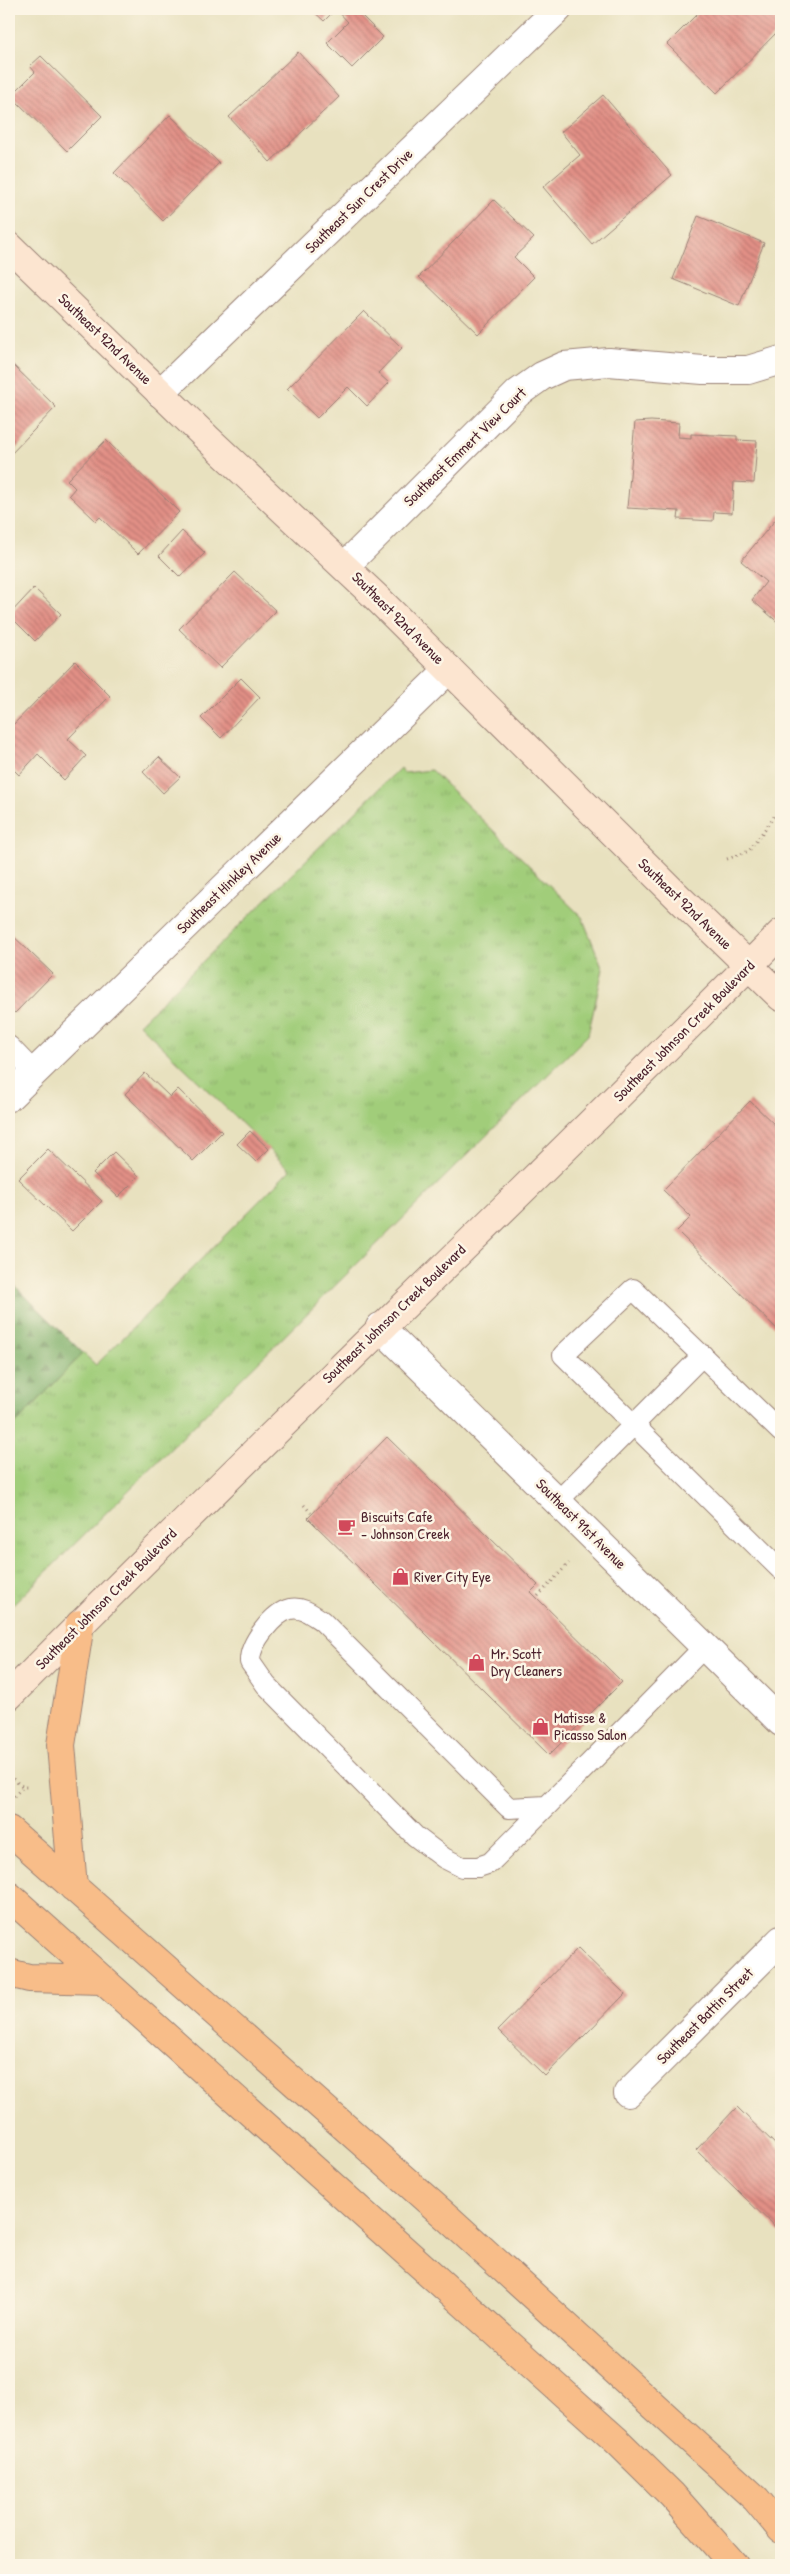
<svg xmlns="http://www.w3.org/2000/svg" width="790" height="2574" viewBox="0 0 790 2574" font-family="'Patrick Hand',sans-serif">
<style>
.grass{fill:url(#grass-tufts);stroke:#767652}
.forest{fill:url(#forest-firs);stroke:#65684a}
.building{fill:url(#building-back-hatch)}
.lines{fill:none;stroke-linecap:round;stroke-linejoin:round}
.lane-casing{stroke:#998075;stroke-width:22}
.street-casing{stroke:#998075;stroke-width:30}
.secondary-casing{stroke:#998075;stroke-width:30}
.highway-casing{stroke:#998075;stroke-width:30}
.path{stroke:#998075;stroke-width:3;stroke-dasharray:1 4;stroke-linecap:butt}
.lane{stroke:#fff;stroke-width:20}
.street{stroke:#fff;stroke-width:28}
.secondary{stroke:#fce5d0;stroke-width:28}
.highway{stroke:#f8bd89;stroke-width:28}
.labels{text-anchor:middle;stroke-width:5;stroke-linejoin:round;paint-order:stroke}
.street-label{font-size:15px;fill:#4a1f2b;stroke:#fcf5e5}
.poi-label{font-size:15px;fill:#4a1f2b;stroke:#fcf5e5;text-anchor:start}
</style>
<defs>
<pattern id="grass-tufts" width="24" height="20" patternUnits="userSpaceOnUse" patternTransform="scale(1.25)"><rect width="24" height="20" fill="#a1cd7a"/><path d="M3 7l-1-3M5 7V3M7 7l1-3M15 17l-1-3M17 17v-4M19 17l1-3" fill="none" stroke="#8cb06a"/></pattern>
<pattern id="forest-firs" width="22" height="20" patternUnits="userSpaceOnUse" patternTransform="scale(1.25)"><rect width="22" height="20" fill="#80b06a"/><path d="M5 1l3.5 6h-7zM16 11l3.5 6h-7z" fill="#6b8f57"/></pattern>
<pattern id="building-back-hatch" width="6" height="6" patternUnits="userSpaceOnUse" patternTransform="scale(1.25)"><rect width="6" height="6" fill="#e29086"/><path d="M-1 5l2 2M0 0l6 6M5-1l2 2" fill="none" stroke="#b9756e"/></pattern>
</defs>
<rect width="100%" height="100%" fill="#fcf5e5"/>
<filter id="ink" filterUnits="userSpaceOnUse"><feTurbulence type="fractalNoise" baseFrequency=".02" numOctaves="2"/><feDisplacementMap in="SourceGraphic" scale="10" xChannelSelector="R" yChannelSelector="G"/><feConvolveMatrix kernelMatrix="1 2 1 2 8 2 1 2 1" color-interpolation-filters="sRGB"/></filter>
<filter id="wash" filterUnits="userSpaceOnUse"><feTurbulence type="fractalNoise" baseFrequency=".0096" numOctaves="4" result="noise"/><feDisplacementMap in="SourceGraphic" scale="20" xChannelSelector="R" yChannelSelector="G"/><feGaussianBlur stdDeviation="1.12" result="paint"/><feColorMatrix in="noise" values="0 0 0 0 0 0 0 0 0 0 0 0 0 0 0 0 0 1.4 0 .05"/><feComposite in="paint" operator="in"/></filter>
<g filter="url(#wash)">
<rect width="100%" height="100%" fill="#e8e1bf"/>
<path class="grass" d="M400,768L404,773L431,770L582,917L603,969L588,1035L9,1609V1431L83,1353L96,1365L290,1170L139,1024Z"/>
<path class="forest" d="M9,1280L83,1353L9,1431Z"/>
<g id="blocks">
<path class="building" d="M311,9H355L383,37L352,68L327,43L348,22L336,9L324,21Z
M702,9H767L781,22V28L717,93L667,44Z
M298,52L339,97L270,162L229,117Z
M41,56L102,116L67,151L11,96L35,72L30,66Z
M603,95L672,175L592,244L543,187L580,155L561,132Z
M170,115L219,163L163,221L114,173Z
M494,200L534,238L514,257L534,277L478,334L419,277Z
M698,216L764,243L739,306L673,279Z
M364,311L402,348L378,373L389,383L367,406L348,387L317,418L287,389Z
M9,361L56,407L9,456Z
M651,421L679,423L678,437L691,438V434L737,436V440L757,441L754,483L734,482L732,513L714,512L713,521L678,519L679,511L627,508L635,422Z
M106,440L179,512L138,554L100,517L96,521L69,495L75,488L67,480Z
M781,513V625L752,600L766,582L741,561Z
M182,531L205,553L180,577L159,556Z
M235,572L276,611L220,668L179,629Z
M34,588L61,614L35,641L9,615Z
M75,661L110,696L68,739L86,756L64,780L38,754L19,775L9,765V729Z
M241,678L260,697L221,738L201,718Z
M159,757L180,777L163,793L143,772Z
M9,932L53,974L15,1013L9,1008Z
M145,1073L170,1097L178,1089L222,1132L193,1161L125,1094Z
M750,1101L778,1128L781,1124V1333L677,1231L691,1217L663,1190Z
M250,1131L269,1149L256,1162L237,1144Z
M48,1149L102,1201L72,1231L18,1179Z
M114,1152L139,1176L118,1197L93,1173Z
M387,1437L538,1585L531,1592L622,1682L549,1755L308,1518Z
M578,1948L625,1994L545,2076L498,2030Z
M737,2107L781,2150V2233L696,2150Z"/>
</g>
</g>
<g filter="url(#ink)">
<use href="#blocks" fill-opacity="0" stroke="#998075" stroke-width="1"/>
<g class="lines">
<defs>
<path id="lane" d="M9,1046L34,1072
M781,1432L633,1289L563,1355L781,1570
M558,1501L703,1355
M547,1806L509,1808L322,1621C313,1615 302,1606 290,1609C273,1613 249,1644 250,1662L266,1685L415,1836L444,1858L462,1867H478L490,1863C562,1791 634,1719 705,1646"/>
<path id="street" d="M160,393L558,9
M345,566L518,393L542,376L564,366L609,362L703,370H748L781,360
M9,1097L449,669
M380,1327L781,1722
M628,2093L781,1940"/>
<path id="secondary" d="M9,246L208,439L375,596L679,898L781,997
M9,1696C263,1439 527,1191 781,933"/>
<path id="highway" d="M9,1830L450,2220L756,2499L781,2529
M73,1887L61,1745L80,1624
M9,1896L617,2441L672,2495L734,2565
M9,1973L29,1978L101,1980"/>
</defs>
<use href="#lane" class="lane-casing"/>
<use href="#street" class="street-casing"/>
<use href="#secondary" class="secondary-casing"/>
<use href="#highway" class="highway-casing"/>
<path class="path" d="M727,859L749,851L781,807
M304,1505L311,1513
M538,1596L569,1563
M13,1779L23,1787
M14,1796L23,1787H30"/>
<use href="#lane" class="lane"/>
<use href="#street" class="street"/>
<use href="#secondary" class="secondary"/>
<use href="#highway" class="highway"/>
</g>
</g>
<defs>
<symbol id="cafe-bare" viewBox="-9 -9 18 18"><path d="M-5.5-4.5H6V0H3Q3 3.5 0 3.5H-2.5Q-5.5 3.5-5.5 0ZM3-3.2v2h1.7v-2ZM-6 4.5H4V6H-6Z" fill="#d1495b" stroke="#fcf5e5" stroke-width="2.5" paint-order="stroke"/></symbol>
<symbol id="shop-bare" viewBox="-9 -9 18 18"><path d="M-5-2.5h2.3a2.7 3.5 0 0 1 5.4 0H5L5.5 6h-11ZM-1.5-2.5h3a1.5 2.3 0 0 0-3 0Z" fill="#d1495b" stroke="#fcf5e5" stroke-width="2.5" paint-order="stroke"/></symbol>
</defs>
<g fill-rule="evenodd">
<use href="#cafe-bare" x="334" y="1514" width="25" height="25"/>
<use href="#shop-bare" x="388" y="1564" width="25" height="25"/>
<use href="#shop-bare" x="464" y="1650" width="25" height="25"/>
<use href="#shop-bare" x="528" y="1714" width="25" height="25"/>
</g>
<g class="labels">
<g class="street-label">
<text transform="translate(359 201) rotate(-44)" y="5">Southeast Sun Crest Drive</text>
<text transform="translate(105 339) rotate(44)" y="5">Southeast 92nd Avenue</text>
<text transform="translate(465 447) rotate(-44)" y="5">Southeast Emmert View Court</text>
<text transform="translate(398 618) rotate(45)" y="5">Southeast 92nd Avenue</text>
<text transform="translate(229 883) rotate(-44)" y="5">Southeast Hinkley Avenue</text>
<text transform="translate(685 904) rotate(44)" y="5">Southeast 92nd Avenue</text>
<text transform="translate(684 1031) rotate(-45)" y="5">Southeast Johnson Creek Boulevard</text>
<text transform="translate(394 1314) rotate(-44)" y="5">Southeast Johnson Creek Boulevard</text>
<text transform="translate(581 1524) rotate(45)" y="5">Southeast 91st Avenue</text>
<text transform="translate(106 1599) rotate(-45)" y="5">Southeast Johnson Creek Boulevard</text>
<text transform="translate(705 2016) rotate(-45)" y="5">Southeast Battin Street</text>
</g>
<g class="poi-label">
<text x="361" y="1522">Biscuits Cafe<tspan x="361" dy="17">- Johnson Creek</tspan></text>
<text x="414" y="1582">River City Eye</text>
<text x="491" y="1659">Mr. Scott<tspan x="491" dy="17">Dry Cleaners</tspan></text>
<text x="554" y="1723">Matisse &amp;<tspan x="554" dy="17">Picasso Salon</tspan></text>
</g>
</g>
<rect width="790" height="2574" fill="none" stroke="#fcf5e5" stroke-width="30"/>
</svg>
